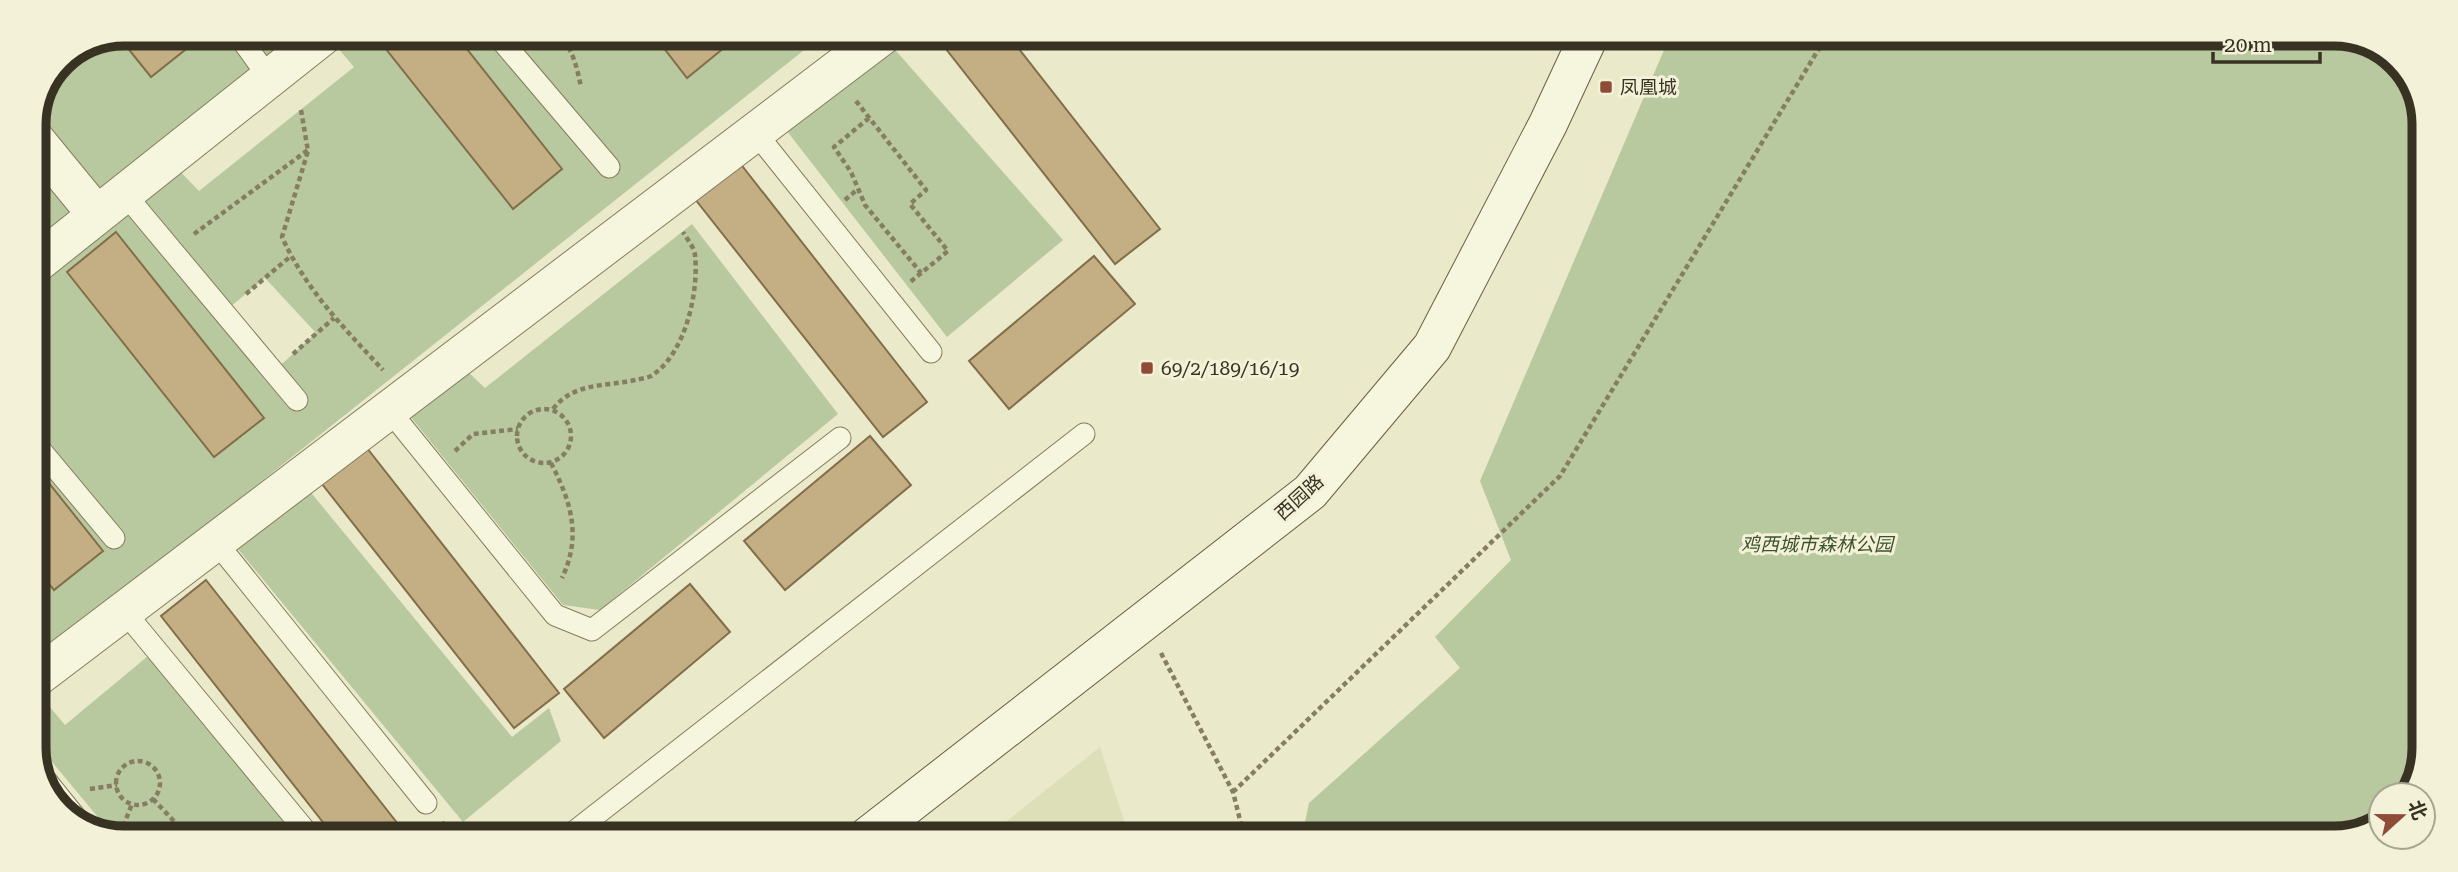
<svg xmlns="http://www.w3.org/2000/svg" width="2458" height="872" viewBox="0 0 2458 872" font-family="'Roboto Serif','Noto Sans SC',serif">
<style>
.farmland{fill:#dcdfb8}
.green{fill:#b8c89f;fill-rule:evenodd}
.building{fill:#c4af84;stroke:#826e49;stroke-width:2}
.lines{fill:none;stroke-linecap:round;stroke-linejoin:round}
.service-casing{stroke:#857e60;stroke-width:23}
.minor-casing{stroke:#857e60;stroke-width:40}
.secondary-casing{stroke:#675f43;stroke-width:40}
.path{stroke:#857e60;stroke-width:4.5;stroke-dasharray:5 3.5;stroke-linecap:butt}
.service{stroke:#f6f5dd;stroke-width:21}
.minor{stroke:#f6f5dd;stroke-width:38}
.secondary{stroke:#f6f5dd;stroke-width:38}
.poi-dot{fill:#8e4c36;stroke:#f3f2d9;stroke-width:2.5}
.labels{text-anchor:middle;stroke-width:6;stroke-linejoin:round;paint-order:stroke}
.poi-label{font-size:19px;fill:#383222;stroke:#f3f2d9;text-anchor:start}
.street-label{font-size:19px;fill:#383222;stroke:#f3f2d9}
.park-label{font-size:19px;font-style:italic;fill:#3e522b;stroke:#f3f2d9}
.rim{fill:none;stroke:#383222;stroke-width:9}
</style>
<rect width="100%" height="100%" fill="#eae9ca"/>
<path class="farmland" d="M1100,747L1129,836H988Z"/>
<path class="green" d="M189,33L325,34L168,159L199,191L354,67L326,34H374L513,209L562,169L455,34H653L687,77L736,38L734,35H823L33,663V118L60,59L118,36L151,77L195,42ZM117,233L263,417L215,457L67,272ZM265,278L316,333L274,371L224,312Z
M882,35L1063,240L947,337L776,117Z
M1670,36L2363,38L2406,68L2425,117L2420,777L2407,795H2381V823L2335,839L1302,837L1309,803L1460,668L1435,637L1511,560L1480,481Z
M692,224L838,414L600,610L563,605L409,415L465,369L485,388Z
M308,489L512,737L549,708L561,741L463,822L237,548Z
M148,656L296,834H112L33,739V719L49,706L65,725Z"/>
<path class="building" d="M124,33H189L195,42L151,77L118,36Z
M374,34H455L562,169L513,209Z
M653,34L734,35L736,38L687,78Z
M935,35H1008L1160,229L1115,264Z
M736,158L927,402L883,437L691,194Z
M116,232L264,418L214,457L67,272Z
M1094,256L1135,304L1009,409L969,361Z
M870,436L911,485L785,590L744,541Z
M367,448L559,693L514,728L322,484Z
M33,463L103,551L54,590L33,565Z
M206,580L398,824L384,835H333L161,616Z
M690,584L730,632L604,738L564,689Z"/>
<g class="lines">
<defs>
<path id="service" d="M237,33L269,78
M496,34L609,167
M755,132L931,352
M124,193L297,400
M389,410L555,615L592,630L840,438
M33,441L114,538
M216,542L426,803
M124,611L309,835
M40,773L81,824
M570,835L1084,434"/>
<path id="minor" d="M33,137L97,215
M33,266L325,34
M33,680L883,35"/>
<path id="secondary" d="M868,836L1310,492L1432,347L1548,124L1589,36"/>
</defs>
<use href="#service" class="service-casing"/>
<use href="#minor" class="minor-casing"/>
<use href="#secondary" class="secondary-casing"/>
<path class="path" d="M558,34C573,48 577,68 581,87
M856,101L926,190L910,204L948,251L909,283
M301,110L308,151L282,237C306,290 344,328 383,370
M869,118L834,147L851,172L865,205L921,273
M845,200L858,189
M194,234L308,150
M246,294L291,256
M293,354L334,318
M517 436a27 27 0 1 1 54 0a27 27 0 1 1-54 0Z
M553,409C574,382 604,387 635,380C640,379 647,378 651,376C685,355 699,293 695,255C694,247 687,239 683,232
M455,451L473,434L518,429
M551,463C571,502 582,536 562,578
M1161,653L1233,792L1244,836
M116 783a22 22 0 1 1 44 0a22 22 0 1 1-44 0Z
M90,789L117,785
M1233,792L1560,476L1826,37
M153,799L186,834
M442,822L452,835
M120,834L132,804"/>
<use href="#service" class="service"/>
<use href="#minor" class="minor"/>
<use href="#secondary" class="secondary"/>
</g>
<g class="poi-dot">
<rect x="1599" y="80" width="14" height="14" rx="3.5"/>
<rect x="1140" y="361" width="14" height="14" rx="3.5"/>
</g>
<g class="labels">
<g class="poi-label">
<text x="1620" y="94">凤凰城</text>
<text x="1161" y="375">69/2/189/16/19</text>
</g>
<g class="street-label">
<text transform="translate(1299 497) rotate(-42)" y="7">西园路</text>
</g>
<g class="park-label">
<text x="1817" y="551">鸡西城市森林公园</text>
</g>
</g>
<path d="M0 0H2458V872H0ZM124 46H2334A78 78 0 0 1 2412 124V748A78 78 0 0 1 2334 826H124A78 78 0 0 1 46 748V124A78 78 0 0 1 124 46Z" fill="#f3f2d9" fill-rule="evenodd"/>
<path class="rim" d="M124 46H2334A78 78 0 0 1 2412 124V748A78 78 0 0 1 2334 826H124A78 78 0 0 1 46 748V124A78 78 0 0 1 124 46Z"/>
<g transform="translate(2402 816) rotate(69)"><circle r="33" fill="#f3f2d9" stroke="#a8a590" stroke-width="2"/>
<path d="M0-5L12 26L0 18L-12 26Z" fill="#8e4c36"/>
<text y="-10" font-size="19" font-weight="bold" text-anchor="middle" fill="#383222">北</text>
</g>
<path d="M2213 52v10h107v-10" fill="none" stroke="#383222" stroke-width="3.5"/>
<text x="2224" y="52" font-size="21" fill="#383222" stroke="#f3f2d9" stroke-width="5" paint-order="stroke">20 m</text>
</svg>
